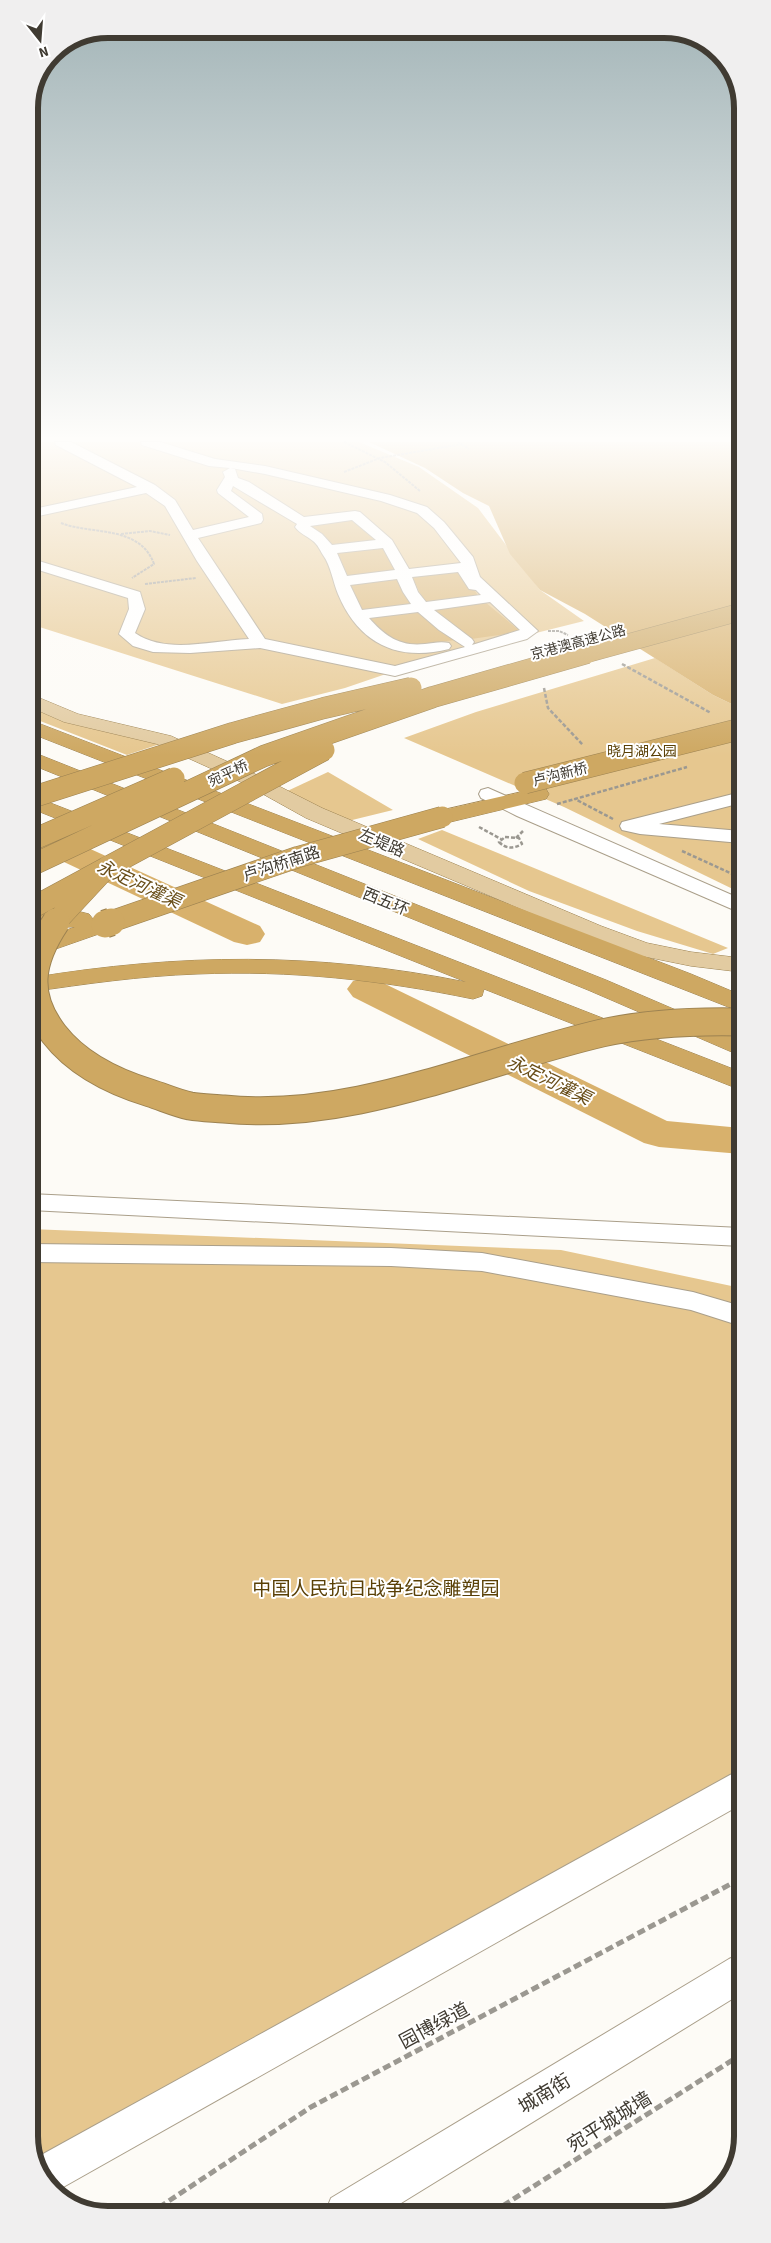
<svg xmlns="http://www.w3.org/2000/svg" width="771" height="2243" viewBox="0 0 771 2243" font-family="'Source Sans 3','Noto Sans SC',sans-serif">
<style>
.green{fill:#e6c78f}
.water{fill:#d8b16c}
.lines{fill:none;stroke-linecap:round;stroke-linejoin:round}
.river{fill:#d8b16c;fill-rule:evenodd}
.minor-casing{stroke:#aa9f8a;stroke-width:2}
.major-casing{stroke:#9c8251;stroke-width:1}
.highway-casing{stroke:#9c8251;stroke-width:1}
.path-far2{stroke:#9b9891;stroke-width:2;stroke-dasharray:3 1;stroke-linecap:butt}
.path-far1{stroke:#9b9891;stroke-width:2.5;stroke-dasharray:4 2;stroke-linecap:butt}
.path{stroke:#9b9891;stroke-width:5;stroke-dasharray:8 4;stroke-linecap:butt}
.minor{fill:#fff;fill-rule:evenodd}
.major{fill:#e2cba1;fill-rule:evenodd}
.highway{fill:#cea862;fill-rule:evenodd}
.highway-bridge-far2-casing{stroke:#9c8251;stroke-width:18;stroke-linecap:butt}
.highway-bridge-far1-casing{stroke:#9c8251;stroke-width:22;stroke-linecap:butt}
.highway-bridge-casing{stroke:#9c8251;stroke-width:29;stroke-linecap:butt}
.highway-bridge-far2{stroke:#cea862;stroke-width:17}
.highway-bridge-far1{stroke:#cea862;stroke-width:21}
.highway-bridge{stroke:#cea862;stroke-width:27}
.labels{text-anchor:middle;stroke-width:4;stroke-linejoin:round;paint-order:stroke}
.far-street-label{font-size:14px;fill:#403b32;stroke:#fff}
.far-park-label{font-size:14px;fill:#5a4006;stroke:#fff}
.street-label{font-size:16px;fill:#403b32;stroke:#fff}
.water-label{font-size:18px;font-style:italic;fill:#694e19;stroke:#fff}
.near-park-label{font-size:19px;fill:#5a4006;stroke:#fff}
.near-street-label{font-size:19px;fill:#403b32;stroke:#fff}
.rim{fill:none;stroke:#403b32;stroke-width:6}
</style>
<rect width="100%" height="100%" fill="#fdfbf6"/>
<path class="green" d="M29,442H359L419,467L478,508L540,590L584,621L421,662L345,688L282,704L30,624Z
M655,658L713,695L740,708L741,893L564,807L404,738L476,712Z
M30,704L64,720L160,744L127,755L30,717Z
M328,772L393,810L344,822L283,793Z
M442,830L728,948L713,954L637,931L529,891L418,839Z
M30,1229L561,1250L741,1288L742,1779L40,2169L31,2156Z"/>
<path class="water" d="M369,442H740V708L713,695L585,614L540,590L510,554L489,506L463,493L425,468Z
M353,517L381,540L330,547L308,525Z
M384,545L398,572L348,576L337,552Z
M460,569L477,594L476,598L428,604L423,599L412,577Z
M398,578L413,606L363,612L358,608L350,583Z
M485,602L521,632L471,639L432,610Z
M417,610L456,640L402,646L367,620L368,617Z"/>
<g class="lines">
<path class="river" d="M30,824L42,827L260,926L265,934L260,942L247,945L234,942L30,846Z
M366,978L379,981L667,1121L741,1128V1154L659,1147L644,1143L353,997L347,989L353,981Z"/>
<defs>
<path id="minor" d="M55,442H71L155,485L175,500L193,530L249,517L218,493L217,490L225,477L223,472L230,468L209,466L142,445L141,442H160L215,459L265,466L390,495L427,507L444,522L473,557L480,577L538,631L527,639L395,676L260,648L190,653L153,652L133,646L119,634L129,609L128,598L29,567V558L140,592L145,609L135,633C167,655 213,640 249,639L197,561L165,506L146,493L29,518V510L137,487L56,445ZM231,468L265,474L381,501L417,513L434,528L461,563L409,569L392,540L360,512L355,511L304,517L249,482L238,478L235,469ZM233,486L297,524L295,527C299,533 307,536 313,541C318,545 320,550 323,555C331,566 333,582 338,594C359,644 398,662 449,649L451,646L449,643C441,641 433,643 425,644C400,647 385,636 369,618L418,612L439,630L465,647L395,666L265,639L198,538L261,523L263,520L262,514L231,491ZM352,520L376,540L332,545L322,534L310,526ZM383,548L395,570L347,576L337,553ZM458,572L469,589L476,590L481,595L426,602L418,592L412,577ZM397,579L403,592L411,604L362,610L350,585ZM490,602L520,630L472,645L474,642L472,639L434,610Z
M488,788L741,899V913L517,816L481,798L479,794L481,790Z
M741,792V803L659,824L741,831V843L640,834L622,830L620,826L622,822Z
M30,1194L741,1228V1246L30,1210Z
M30,1244L391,1248L482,1253L693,1292L741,1306V1326L691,1310L482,1271L391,1266L30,1262Z
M742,1770V1804L58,2190L54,2192L34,2159L730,1775Z
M742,1953V1993L385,2213H325L331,2198L729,1959Z"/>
<path id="major" d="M30,694L78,714L171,736L257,775L322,808L601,926L647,943L691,952L741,958V972L691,966L632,954L585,936L306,818L243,783L157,744L64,722L30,707Z"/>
<path id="highway" d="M30,720L691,974L741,995V1012L30,733Z
M30,751L606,980L741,1038V1056L588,990L30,764Z
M538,788L546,789L549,794L546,799L442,824L434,822L431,817L434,812Z
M30,795L741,1072V1090L484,989L482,996L473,999C381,980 290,970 197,974C140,976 85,984 30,992V978C181,953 316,952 466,982L30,808Z
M30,907L48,912H81L89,914L93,919L92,921L105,917L113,919L117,924L113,929L30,958V943L75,927H55L30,922Z"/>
</defs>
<use href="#minor" class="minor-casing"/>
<use href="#major" class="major-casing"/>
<use href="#highway" class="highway-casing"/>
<path class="path-far2" d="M344,442L385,462L420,491
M458,442L469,449
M344,472L380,458L462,444
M61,523C92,535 140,525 154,564L132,578
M121,534L150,531L170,535
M145,584L196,578
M548,631H559L568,635"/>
<path class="path-far1" d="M622,664L711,713
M544,688L548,708L583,745
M557,804L575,799
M613,819L575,799L687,767
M479,827L501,839
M505,837L519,838L522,844C513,849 506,849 499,842Z
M516,838L523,831
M682,851L741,878"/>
<path class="path" d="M493,2212L742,2054
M149,2214L311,2107L742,1878"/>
<use href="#minor" class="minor"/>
<use href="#major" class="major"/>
<use href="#highway" class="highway"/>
<defs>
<path id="highway-bridge-far2" d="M583,655L740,612"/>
<path id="highway-bridge-far1" d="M525,783L740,729
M30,798L233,733L324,708L411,688
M30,841L174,778
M30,866L264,756L433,697L587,653
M30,909L324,750
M55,923L108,866
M107,923L298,857L442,817"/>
<path id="highway-bridge" d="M56,922C30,961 24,995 54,1034C78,1065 114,1082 150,1093C163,1097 176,1103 190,1106C201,1108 213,1108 224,1109C353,1122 478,1062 602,1033C648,1023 695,1021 741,1022
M105,924L111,922"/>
</defs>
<use href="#highway-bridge-far2" class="highway-bridge-far2-casing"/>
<use href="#highway-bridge-far1" class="highway-bridge-far1-casing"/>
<use href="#highway-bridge" class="highway-bridge-casing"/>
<use href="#highway-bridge-far2" class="highway-bridge-far2"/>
<use href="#highway-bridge-far1" class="highway-bridge-far1"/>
<use href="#highway-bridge" class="highway-bridge"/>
</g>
<linearGradient id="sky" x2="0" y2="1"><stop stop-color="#a1b3b6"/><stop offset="0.58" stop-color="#fefdfb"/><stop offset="1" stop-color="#fefdfb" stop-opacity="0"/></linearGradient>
<rect width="771" height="756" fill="url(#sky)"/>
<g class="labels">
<g class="far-street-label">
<text transform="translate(578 642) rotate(-15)" y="5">京港澳高速公路</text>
<text transform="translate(228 773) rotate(-25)" y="5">宛平桥</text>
<text transform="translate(560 774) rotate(-14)" y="5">卢沟新桥</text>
</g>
<g class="far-park-label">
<text x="642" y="756">晓月湖公园</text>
</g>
<g class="street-label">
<text transform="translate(382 842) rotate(23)" y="6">左堤路</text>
<text transform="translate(281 863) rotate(-18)" y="6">卢沟桥南路</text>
<text transform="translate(386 901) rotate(22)" y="6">西五环</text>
</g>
<g class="water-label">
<text transform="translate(139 884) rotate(25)" y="6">永定河灌渠</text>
<text transform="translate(549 1080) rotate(26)" y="6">永定河灌渠</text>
</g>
<g class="near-park-label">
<text x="376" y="1595">中国人民抗日战争纪念雕塑园</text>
</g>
<g class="near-street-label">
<text transform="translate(434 2025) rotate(-28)" y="7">园博绿道</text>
<text transform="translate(544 2093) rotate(-31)" y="7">城南街</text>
<text transform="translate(609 2121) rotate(-32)" y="7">宛平城城墙</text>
</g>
</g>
<path d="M0 0H771V2243H0ZM108 38H664A70 70 0 0 1 734 108V2136A70 70 0 0 1 664 2206H108A70 70 0 0 1 38 2136V108A70 70 0 0 1 108 38Z" fill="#f0efef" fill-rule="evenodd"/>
<path class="rim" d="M108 38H664A70 70 0 0 1 734 108V2136A70 70 0 0 1 664 2206H108A70 70 0 0 1 38 2136V108A70 70 0 0 1 108 38Z"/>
<g transform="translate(40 40) rotate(163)" stroke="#ffffff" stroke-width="4" paint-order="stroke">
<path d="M0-4L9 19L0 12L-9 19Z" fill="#403b32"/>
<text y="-8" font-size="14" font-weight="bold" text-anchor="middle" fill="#403b32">N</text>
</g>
</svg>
